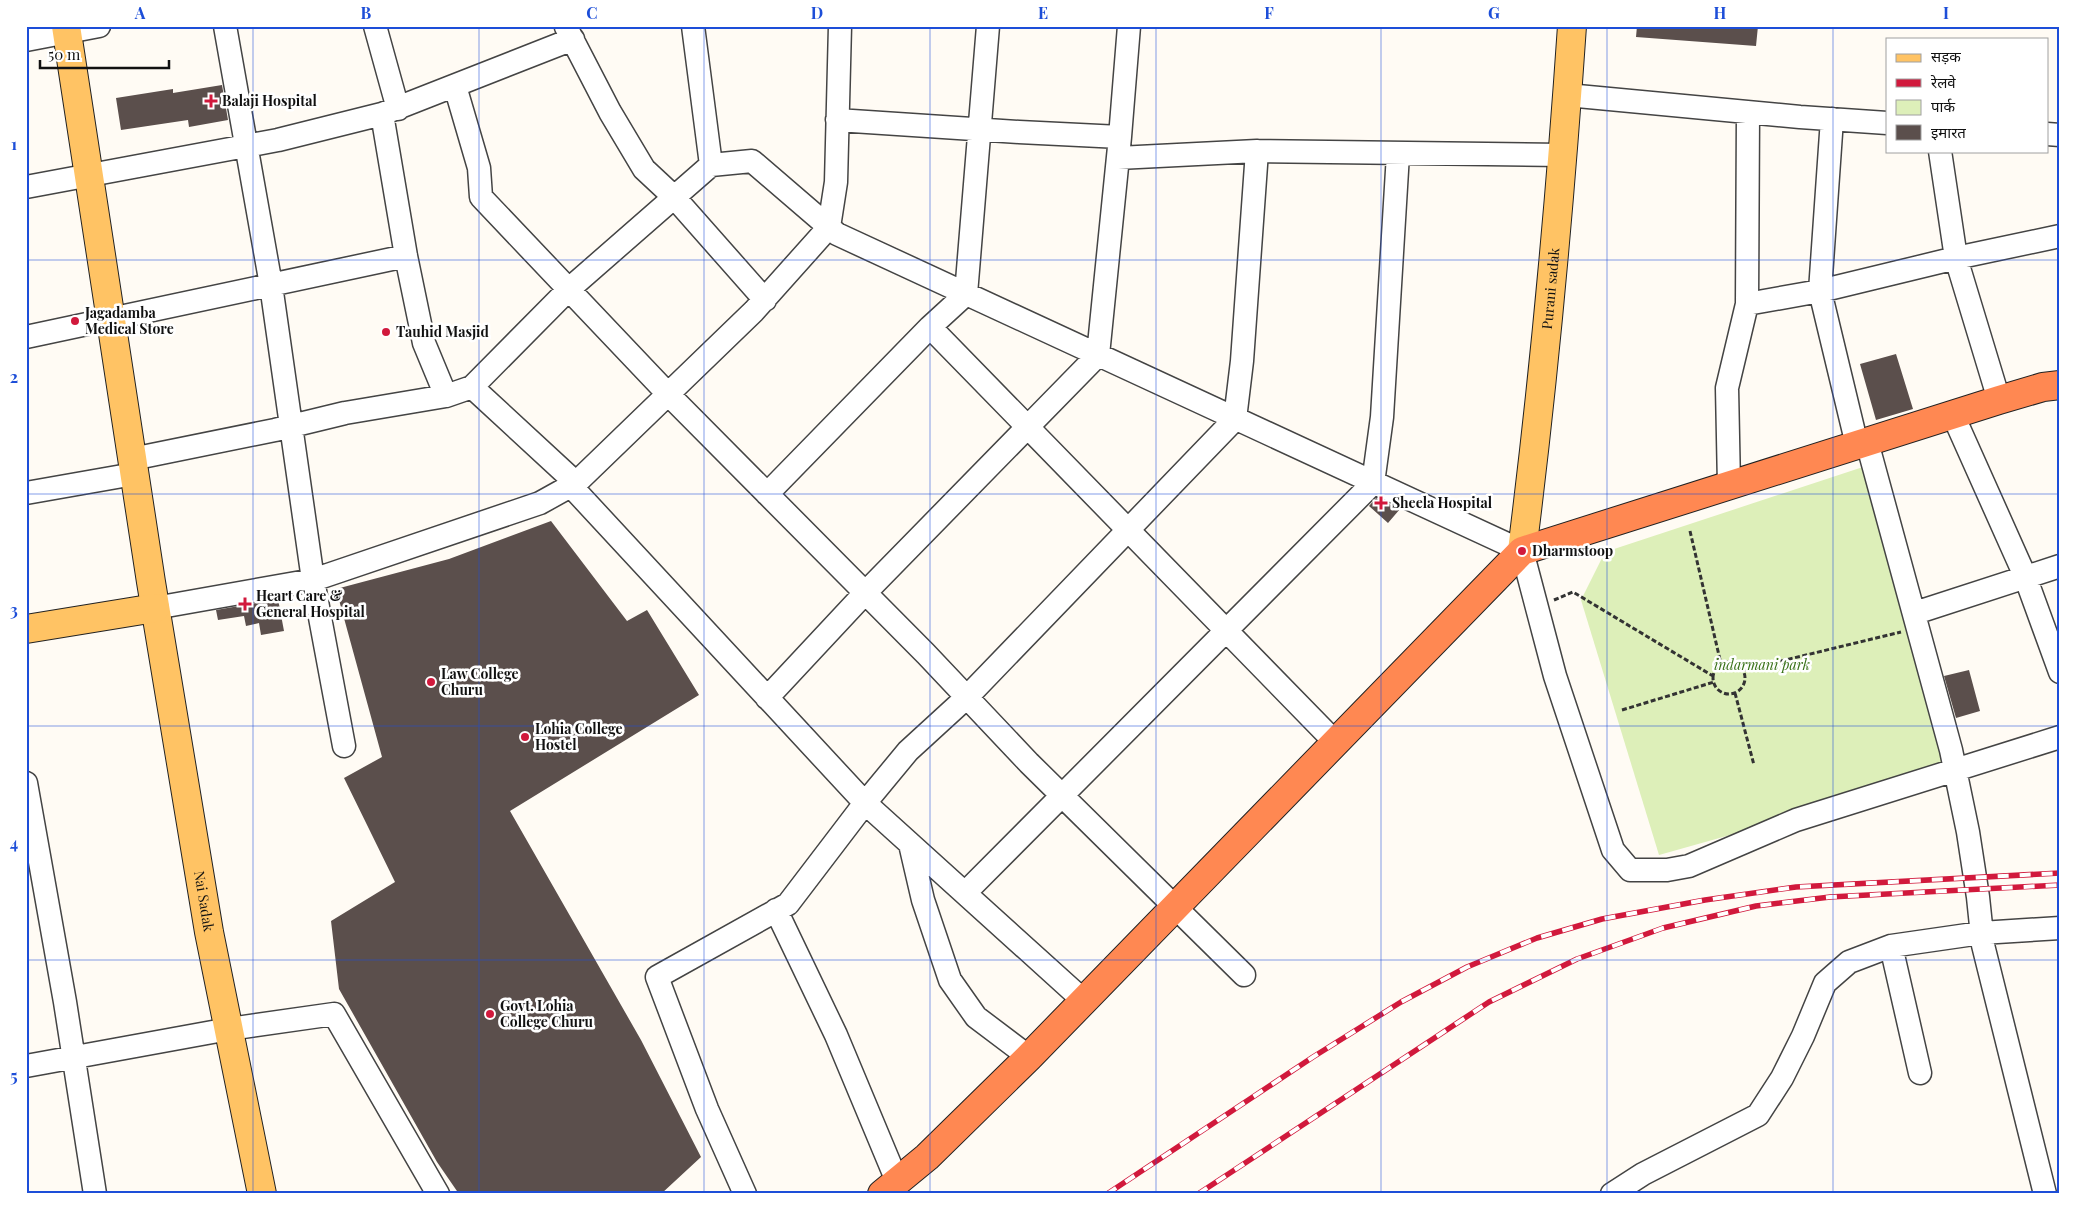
<svg xmlns="http://www.w3.org/2000/svg" width="2086" height="1220" viewBox="0 0 2086 1220" font-family="'Playfair Display','Noto Sans Devanagari',serif">
<style>
.green{fill:#ddefb9}
.building{fill:#5b4f4c}
.lines{fill:none;stroke-linecap:round;stroke-linejoin:round}
.minor-casing{stroke:#444;stroke-width:25}
.major-casing{stroke:#222;stroke-width:30}
.highway-casing{stroke:#222;stroke-width:30}
.path{stroke:#333;stroke-width:3;stroke-dasharray:5 2.5;stroke-linecap:butt}
.minor{stroke:#fff;stroke-width:22}
.major{stroke:#ffc364;stroke-width:28}
.highway{stroke:#ff8852;stroke-width:28}
.rail-casing{stroke:#d1193c;stroke-width:5.5}
.rail{stroke:#fff;stroke-width:4;stroke-dasharray:11;stroke-linecap:butt}
.grid{fill:none;stroke:#1d4ed8;stroke-width:1;stroke-opacity:0.55}
.poi-dot{fill:#d1193c;stroke:#fff;stroke-width:2}
.labels{text-anchor:middle;stroke-width:5;stroke-linejoin:round;paint-order:stroke}
.poi-label{font-size:14px;font-weight:bold;fill:#111;stroke:#fff;text-anchor:start}
.street-label{font-size:14px;fill:#111;stroke:#fff}
.park-label{font-size:14px;font-style:italic;fill:#387118;stroke:#fff}
.neatline{fill:none;stroke:#1d4ed8;stroke-width:2}
.grid-label{font-size:16px;text-anchor:middle;font-weight:bold;fill:#1d4ed8}
</style>
<rect width="100%" height="100%" fill="#fffbf4"/>
<path class="green" d="M1866,466L1958,771L1659,855L1581,600L1605,552Z"/>
<path class="building" d="M1637,26H1758L1756,46L1636,37Z
M222,85L228,120L189,127L188,120L121,130L116,98L173,89V93Z
M1896,354L1913,409L1876,420L1860,364Z
M1376,498L1400,509L1388,523L1369,506Z
M551,521L627,621L647,610L699,695L510,811L641,1040L701,1157L661,1194H459L437,1162L339,989L331,921L395,882L344,778L382,757L336,589L449,559Z
M278,599L284,631L261,635L259,623L246,626L244,616L218,620L216,610Z
M1969,670L1980,711L1956,718L1944,676Z"/>
<g class="lines">
<defs>
<path id="minor" d="M225,26L271,285L313,580L344,746
M375,26L398,109
M693,26L711,165L752,161L837,234L1522,551L1555,676L1613,850L1630,870H1667L1689,866L1796,820L2060,737
M566,27L610,112L644,169L674,197L765,300
M26,40L99,26
M455,86L479,168L481,197L668,394L926,654L1029,763L1244,975
M1567,95L1800,117L1887,123
M382,114L406,256L424,343L446,396
M1832,119L1820,291L1857,445
M837,120L1019,132L1120,137
M2047,134L2060,135
M1940,151L1956,258L1999,400
M1118,158L1257,151L1563,155
M26,187L278,140L382,114L573,39
M1747,304L1820,291L1956,258L2060,236
M930,327L1335,742
M26,337L406,256
M472,387L576,483
M1953,415L2025,576L2060,672
M1867,442L1951,750L1968,832L1978,897L1983,945L2045,1194
M132,459L275,430L345,413L446,396L472,387L568,290L711,165
M571,486L865,803L1084,1001
M1729,486L1727,388L1747,304L1748,112
M26,493L134,474
M767,494L930,327L966,294L988,26
M155,608L313,580L540,503L576,483L754,311L829,227L836,182L840,26
M1915,613L2060,566
M767,698L865,593L1098,355L1120,137L1129,26
M26,783L65,1002L95,1194
M910,844L923,900L950,980L976,1017L1029,1057
M965,893L1373,483L1382,417L1398,154
M776,910L836,1035L897,1181
M1891,946L1920,1073
M26,1066L229,1029L334,1014L438,1194
M745,1194L707,1109L657,977L788,904L865,803L908,751L967,697L1235,419L1242,361L1257,151
M1612,1194L1643,1174L1758,1115L1782,1078L1803,1036L1825,983L1849,962L1891,946L1981,933L2060,928"/>
<g id="major">
<path id="s1" d="M66,26L151,582L209,932L262,1194"/>
<path id="s2" d="M1522,551C1544,377 1560,202 1572,26"/>
<path d="M26,629L155,608"/>
</g>
<path id="highway" d="M882,1194L927,1157L1029,1057L1522,551L1999,400L2043,387L2060,385"/>
</defs>
<use href="#minor" class="minor-casing"/>
<use href="#major" class="major-casing"/>
<use href="#highway" class="highway-casing"/>
<path class="path" d="M1690,531L1721,664
M1554,600L1573,592L1713,676
M1713 678a16 16 0 1 1 32 0a16 16 0 1 1-32 0Z
M1744,670L1901,632
M1735,693L1754,765
M1622,710L1714,682"/>
<use href="#minor" class="minor"/>
<use href="#major" class="major"/>
<use href="#highway" class="highway"/>
<defs>
<path id="rail" d="M1107,1194L1313,1057L1401,1002L1467,967L1537,938L1602,919L1705,900L1796,887L2060,873
M1198,1194L1489,1002L1577,959L1663,928L1756,906L1830,897L2060,885"/>
</defs>
<use href="#rail" class="rail-casing"/>
<use href="#rail" class="rail"/>
</g>
<path class="grid" d="M253,26V1194M479,26V1194M704,26V1194M930,26V1194M1156,26V1194M1381,26V1194M1607,26V1194M1833,26V1194M26,260H2060M26,494H2060M26,726H2060M26,960H2060"/>
<g class="poi-dot">
<path d="M208.5 93.5h5v5h5v5h-5v5h-5v-5h-5v-5h5z"/>
<circle cx="75" cy="321" r="5"/>
<circle cx="386" cy="332" r="5"/>
<path d="M1378.5 495.5h5v5h5v5h-5v5h-5v-5h-5v-5h5z"/>
<circle cx="1522" cy="551" r="5"/>
<path d="M242.5 596.5h5v5h5v5h-5v5h-5v-5h-5v-5h5z"/>
<circle cx="431" cy="682" r="5"/>
<circle cx="525" cy="737" r="5"/>
<circle cx="490" cy="1014" r="5"/>
</g>
<g class="labels">
<g class="poi-label">
<text x="222" y="106">Balaji Hospital</text>
<text x="85" y="318">Jagadamba<tspan x="85" dy="16">Medical Store</tspan></text>
<text x="396" y="337">Tauhid Masjid</text>
<text x="1392" y="508">Sheela Hospital</text>
<text x="1532" y="556">Dharmstoop</text>
<text x="256" y="601">Heart Care &amp;<tspan x="256" dy="16">General Hospital</tspan></text>
<text x="441" y="679">Law College<tspan x="441" dy="16">Churu</tspan></text>
<text x="535" y="734">Lohia College<tspan x="535" dy="16">Hostel</tspan></text>
<text x="500" y="1011">Govt. Lohia<tspan x="500" dy="16">College Churu</tspan></text>
</g>
<g class="street-label">
<text dy="5" stroke="none"><textPath href="#s2" startOffset="264">Purani sadak</textPath></text>
<text dy="5" stroke="none"><textPath href="#s1" startOffset="886">Nai Sadak</textPath></text>
</g>
<g class="park-label">
<text x="1762" y="670">indarmani park</text>
</g>
</g>
<rect width="2086" height="1220" fill="none" stroke="#ffffff" stroke-width="55"/>
<rect x="1886" y="38" width="162" height="115" fill="#ffffff" stroke="#a0a0a0"/>
<rect x="1896" y="54" width="25" height="8" fill="#ffc364" stroke="#a0a0a0"/>
<text x="1931" y="62" font-size="15" fill="#111111">सड़क</text>
<rect x="1896" y="79" width="25" height="8" fill="#d1193c" stroke="#a0a0a0"/>
<text x="1931" y="88" font-size="15" fill="#111111">रेलवे</text>
<rect x="1896" y="100" width="25" height="15" fill="#ddefb9" stroke="#a0a0a0"/>
<text x="1931" y="112" font-size="15" fill="#111111">पार्क</text>
<rect x="1896" y="125" width="25" height="15" fill="#5b4f4c" stroke="#a0a0a0"/>
<text x="1931" y="138" font-size="15" fill="#111111">इमारत</text>
<path d="M40 60v8h129v-8" fill="none" stroke="#111111" stroke-width="2.5"/>
<text x="48" y="60" font-size="15" fill="#111111" stroke="#ffffff" stroke-width="4" paint-order="stroke">50 m</text>
<rect x="28" y="28" width="2030" height="1164" class="neatline"/>
<g class="grid-label">
<text x="140" y="19">A</text>
<text x="366" y="19">B</text>
<text x="592" y="19">C</text>
<text x="817" y="19">D</text>
<text x="1043" y="19">E</text>
<text x="1269" y="19">F</text>
<text x="1494" y="19">G</text>
<text x="1720" y="19">H</text>
<text x="1946" y="19">I</text>
<text x="14" y="150">1</text>
<text x="14" y="383">2</text>
<text x="14" y="616">3</text>
<text x="14" y="849">4</text>
<text x="14" y="1082">5</text>
</g>
</svg>
